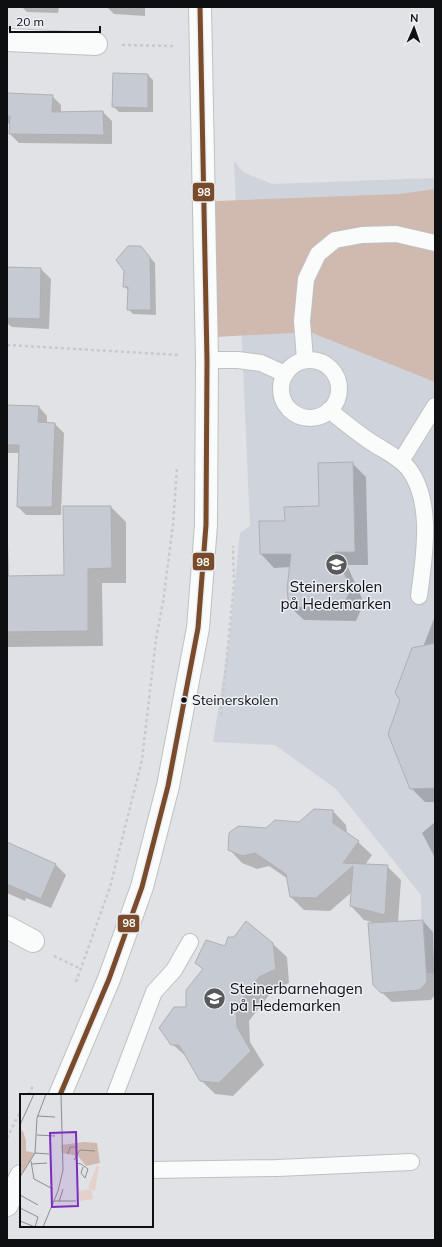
<svg xmlns="http://www.w3.org/2000/svg" width="442" height="1247" viewBox="0 0 442 1247" font-family="Mulish,sans-serif">
<style>
.built{fill:#cfd3db}
.forest{fill:#d0b9af}
.shadow{fill:#0003}
.building{fill:#c6cad3;stroke:#b0b0b2}
.lines{fill:none;stroke-linecap:round;stroke-linejoin:round}
.service-casing{stroke:#bfc0c2;stroke-width:18}
.minor-casing{stroke:#bfc0c2;stroke-width:24}
.tertiary-casing{stroke:#bfc0c2;stroke-width:24}
.path{stroke:#c9c9cb;stroke-width:2.5;stroke-dasharray:3 3;stroke-linecap:butt}
.service{stroke:#fafbfb;stroke-width:16}
.minor{stroke:#fafbfb;stroke-width:22}
.tertiary{stroke:#fafbfb;stroke-width:22}
.bus-1-casing{stroke:#eceff5;stroke-width:8}
.bus-1{stroke:#7a4b2a;stroke-width:5}
.bus-dot{fill:#0e0f11;stroke:#eceff5;stroke-width:1.5}
.labels{text-anchor:middle;stroke-width:3;stroke-linejoin:round;paint-order:stroke}
.bus-label{font-size:14px;fill:#0e0f11;stroke:#eceff5;text-anchor:start}
.poi-label{font-size:15px;fill:#0e0f11;stroke:#eceff5}
.inset-road{fill:none;stroke:#8d8e90;stroke-width:1}
.view{fill:#7b2cbf;fill-opacity:0.15;stroke:#7b2cbf;stroke-width:2}
.inset-edge{fill:none;stroke:#0e0f11;stroke-width:2}
.line-badge{stroke:#eceff5;stroke-width:1.5}
.badge-label{font-size:11px;text-anchor:middle;font-weight:bold;fill:#fff}
</style>
<rect width="100%" height="100%" fill="#e1e2e5"/>
<path class="built" d="M234,161L243,172L272,184L435,178V973H422L421,895L336,789L275,745L213,742L229,642L240,533L250,526Z"/>
<path class="forest" d="M435,189V382L310,332L197,338L192,202L400,194Z"/>
<path class="shadow" d="M22,7H59L58,13L27,12Z
M107,7H145V16L114,14Z
M114,74L148,75L153,80V112H119L113,106Z
M7,94L52,96L61,105V113L103,112L112,121V144L19,143L10,134V124L7,123Z
M146,253L155,263L156,315L133,314L128,309L129,291L124,286Z
M7,268L41,269L51,279L49,329L12,327L7,323Z
M7,406L39,407L47,416V424H55L64,433L61,515H26L18,507L20,453H7Z
M352,463L366,477L368,565H347L364,603L356,621L304,620L290,607L291,567L274,568L261,554L260,522H286L320,507Z
M111,507L126,522V583H102L103,646L7,647V508L9,577L65,576Z
M435,616V802H425L411,788L423,647Z
M333,811L346,825L347,833L358,842L372,855L365,865L387,866L401,880L398,922L423,921L433,932L435,995L431,1000L392,1002L374,985L376,923L364,920L351,906L352,892L330,911L304,910L291,897L288,879L269,866L257,869L242,863L229,849L266,829L299,823Z
M435,822V858L422,833Z
M7,844L56,865L66,875L51,908L26,898L25,901L7,893Z
M273,944L287,957L289,983L273,990L249,1021L250,1042L264,1065L233,1096L215,1094L201,1080L188,1058L172,1044L203,970L197,963L226,947Z"/>
<path class="building" d="M113,73L148,74V108L112,107Z
M7,93L53,95L52,112L103,111L104,135L9,134L10,116H7Z
M128,246H141L150,257L151,310H127L128,287H123L124,271L116,260Z
M7,267L41,268L40,319L7,318Z
M7,405L39,406L38,422L55,423L52,507H17L19,445H7Z
M353,462L355,552H335L351,589L342,608L289,607L287,589L291,554H260L259,521H285L284,507L319,506L318,463Z
M63,506H111L112,568L88,569V631L7,632V576L64,575Z
M435,643V788L410,789L388,734L400,700L395,693L412,648Z
M314,809L333,810V823L359,841L343,863L388,865L385,915L350,906L353,866L316,898L290,897L286,874L255,853L242,856L228,850L229,833L238,826L266,828L275,820L299,822Z
M7,842L56,864L41,899L7,884Z
M423,920L427,982L420,990L381,993L373,985L368,923Z
M246,921L273,943L276,969L259,977L236,1007L237,1027L251,1051L219,1083L200,1081L179,1045H171L159,1028L174,1007H186V990L203,969L195,963L206,940L225,946L228,937H234Z"/>
<g class="lines">
<defs>
<path id="service" d="M207,360H238L261,363L285,374
M305,360L302,321L306,279L318,254L335,240L362,235L396,234L435,243
M281 389a29 29 0 1 1 58 0a29 29 0 1 1-58 0Z
M329,410C343,421 356,432 371,442C383,450 399,457 408,468C434,501 424,558 419,596
M401,461L435,406
M115,1095L154,992L174,970L190,942
M152,1170L277,1168L411,1162"/>
<path id="minor" d="M7,40L96,44
M7,927L33,941"/>
<path id="tertiary" d="M60,1095L109,979L142,887L168,786L198,628L206,525L207,360L200,7
M7,1205L21,1176"/>
</defs>
<use href="#service" class="service-casing"/>
<use href="#minor" class="minor-casing"/>
<use href="#tertiary" class="tertiary-casing"/>
<path class="path" d="M122,45L173,46
M7,345L179,355
M221,715L234,584L233,546
M54,956L81,969
M76,982L110,887L142,760L156,639L163,602L173,525L177,467
M29,1095L33,1085
M7,1138L21,1110"/>
<use href="#service" class="service"/>
<use href="#minor" class="minor"/>
<use href="#tertiary" class="tertiary"/>
<defs>
<path id="bus-1" d="M60,1095L109,979L142,887L168,786L198,628L206,525L207,360L200,7"/>
</defs>
<use href="#bus-1" class="bus-1-casing"/>
<use href="#bus-1" class="bus-1"/>
</g>
<defs>
<symbol id="school-disc" viewBox="-11 -11 22 22"><circle r="9.5" fill="#58595b" stroke="#eceff5"/><path d="M0-5L7-2L0 1L-7-2ZM-4 1L0 2.5L4 1V4Q0 6-4 4Z" fill="#fff"/></symbol>
</defs>
<g fill-rule="evenodd">
<use href="#school-disc" x="324" y="552" width="25" height="25"/>
<use href="#school-disc" x="202" y="986" width="25" height="25"/>
</g>
<circle class="bus-dot" cx="184" cy="700" r="3.5"/>
<g class="labels">
<g class="bus-label">
<text x="192" y="705">Steinerskolen</text>
</g>
<g class="poi-label">
<text x="336" y="592">Steinerskolen<tspan x="336" dy="17">på Hedemarken</tspan></text>
<text x="230" y="994" text-anchor="start">Steinerbarnehagen<tspan x="230" dy="17">på Hedemarken</tspan></text>
</g>
</g>
<g transform="translate(20 1094)">
<rect width="133" height="133" fill="#e1e2e5"/>
<path d="M77,71L79,72L75,97L71,95L73,105L60,107L58,97L71,95L68,94Z" fill="#e4d1ca"/>
<path d="M0,36L3,37L6,47V57L15,59L0,82ZM64,48L77,49L80,69L66,72L58,62L42,59L41,51Z" fill="#d0b9af"/>
<path class="inset-road" d="M17,22L35,23M0,31L14,0M17,41L35,42M15,59L29,60M48,60L50,53H57M54,66L60,56L75,57M11,67L14,85L33,95M56,69L61,70L68,75L65,84L61,79L63,73M12,70L27,69M0,83L15,59L17,24L26,0M0,101L18,111M34,107H56M39,108L43,95M0,114L18,123L15,133M0,127L15,133M23,133L38,97L43,76L41,0"/>
<path class="view" d="M56,38L58,112L32,113L30,39Z"/>
<rect width="133" height="133" class="inset-edge"/>
</g>
<g class="line-badge">
<rect x="192" y="182" width="23" height="20" rx="4" fill="#7a4b2a"/>
<rect x="192" y="552" width="23" height="19" rx="4" fill="#7a4b2a"/>
<rect x="117" y="914" width="23" height="19" rx="4" fill="#7a4b2a"/>
</g>
<g class="badge-label">
<text x="204" y="196">98</text>
<text x="203" y="566">98</text>
<text x="129" y="927">98</text>
</g>
<rect width="442" height="1247" fill="none" stroke="#0e0f11" stroke-width="16"/>
<g transform="translate(414 28) rotate(2)" stroke="#eceff5" stroke-width="3" paint-order="stroke">
<path d="M0-3L7 15L0 10L-7 15Z" fill="#0e0f11"/>
<text y="-6" font-size="11" font-weight="bold" text-anchor="middle" fill="#0e0f11">N</text>
</g>
<path d="M10 26v6h90v-6" fill="none" stroke="#0e0f11" stroke-width="2"/>
<text x="16" y="26" font-size="12" fill="#0e0f11" stroke="#eceff5" stroke-width="3" paint-order="stroke">20 m</text>
</svg>
